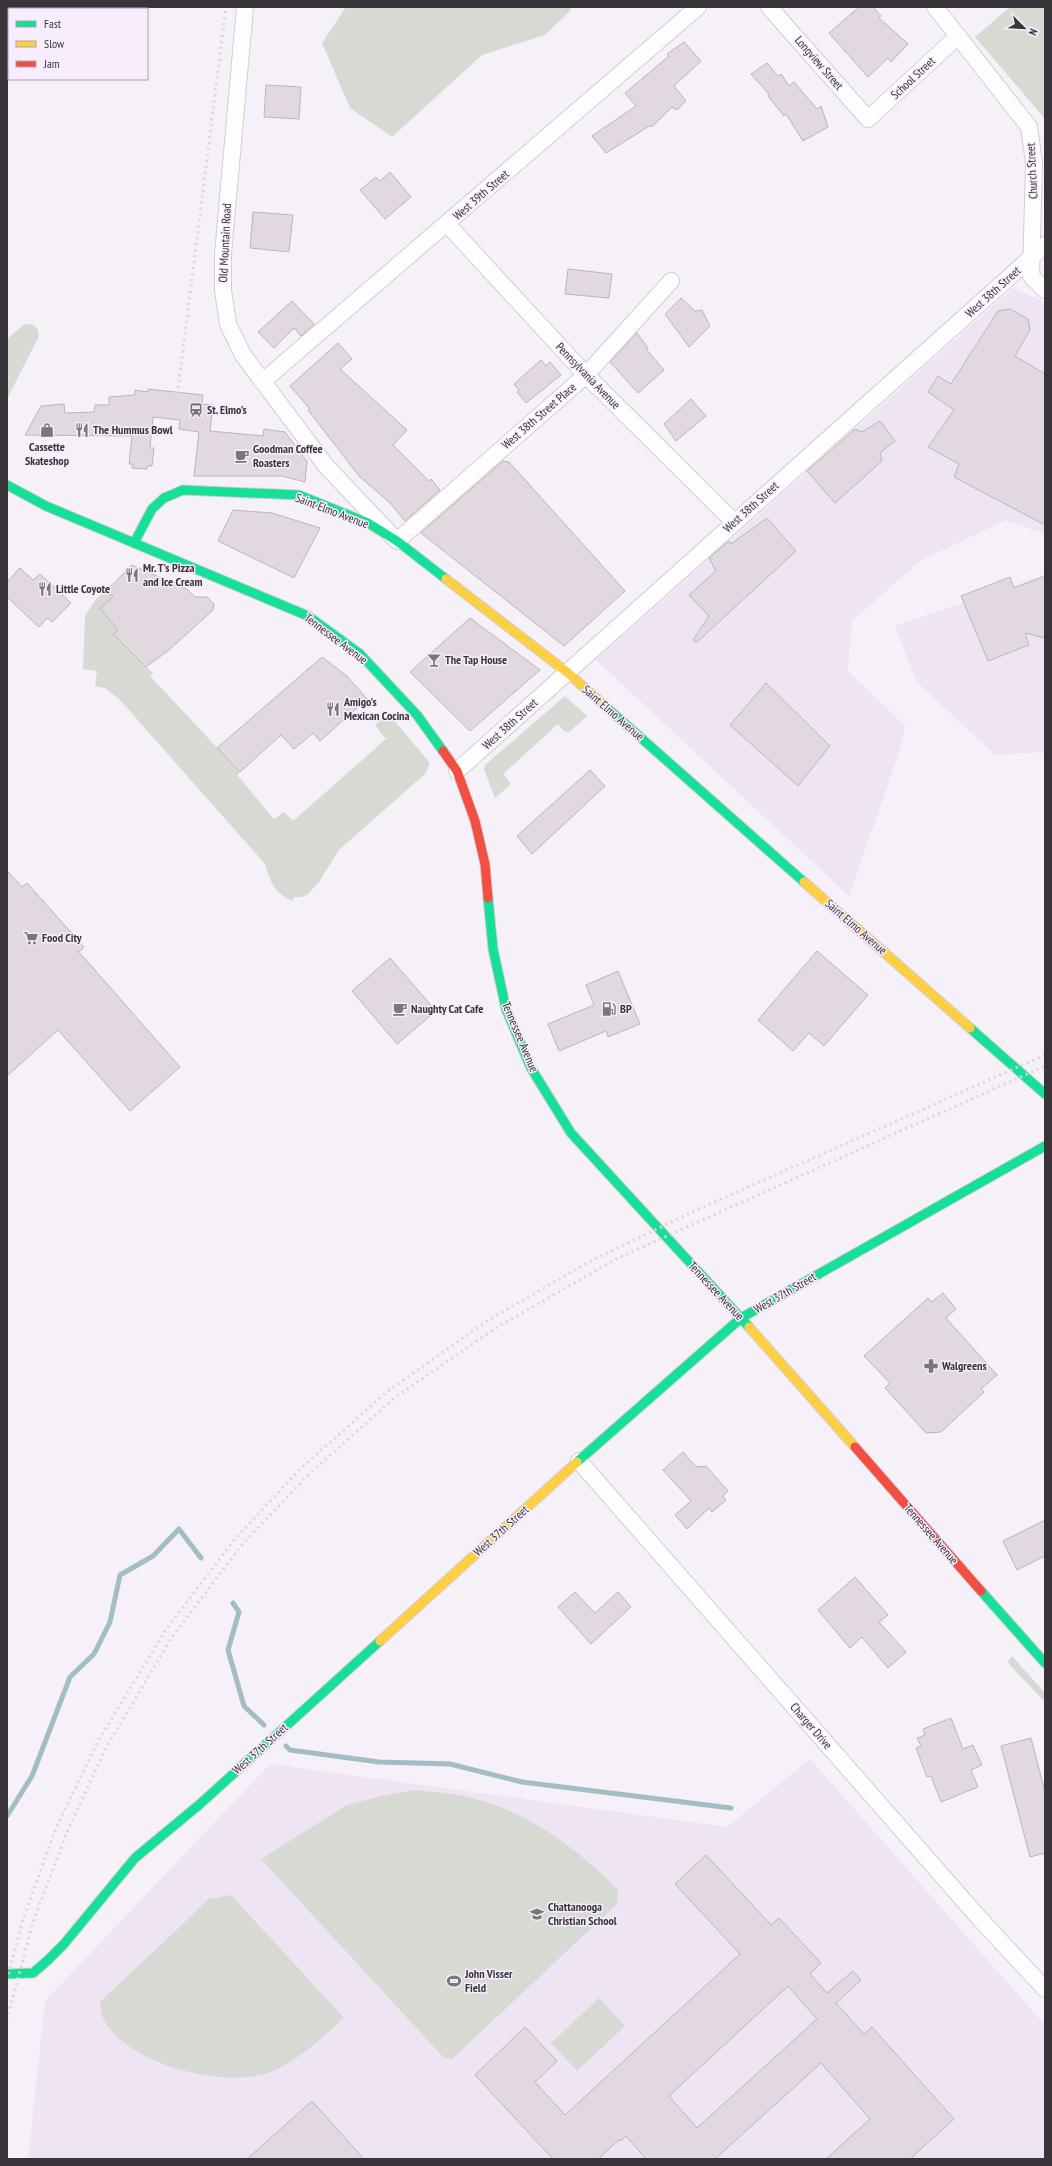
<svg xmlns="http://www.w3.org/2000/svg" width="1052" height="2166" viewBox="0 0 1052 2166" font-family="'PT Sans Narrow',sans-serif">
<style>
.built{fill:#eee4f3}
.green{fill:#d7dad3}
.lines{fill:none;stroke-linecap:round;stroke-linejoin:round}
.stream{stroke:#a4bdc4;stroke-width:5}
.building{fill:#e1d9df;stroke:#bbb5ba;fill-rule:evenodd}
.street-casing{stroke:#d2cdd3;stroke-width:18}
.fast-casing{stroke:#d2cdd3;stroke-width:11}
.slow-casing{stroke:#d2cdd3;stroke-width:11}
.jam-casing{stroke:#d2cdd3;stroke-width:11}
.street{stroke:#fefdfe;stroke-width:16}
.fast{stroke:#16e098;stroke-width:9}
.slow{stroke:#ffcf43;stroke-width:9}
.jam{stroke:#f24e42;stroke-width:9}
.rail{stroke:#d9d7da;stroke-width:3;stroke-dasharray:2 4;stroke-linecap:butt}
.labels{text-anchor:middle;stroke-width:3;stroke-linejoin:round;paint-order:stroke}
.street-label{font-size:12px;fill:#38343a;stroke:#f7edfc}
.poi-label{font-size:12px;font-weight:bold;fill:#38343a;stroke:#f7edfc;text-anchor:start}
</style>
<rect width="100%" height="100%" fill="#f6f0f8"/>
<path class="built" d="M1013,288L1040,300L1045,305V534L1006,520L920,561L852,621L848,671L905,726L901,747L849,896L596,660Z
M1045,575V752L995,755L917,682L895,626Z
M810,1759L1045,2025V2159H28L45,2001L270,1764L727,1827Z"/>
<path class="green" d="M346,7H571V10L545,35L482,55L392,137L350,108L322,43Z
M1010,7H1045V119L975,37Z
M32,324L37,328L39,336L7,399V339L23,325Z
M107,590L113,597L100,608L118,630L114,634L146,667L153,673L150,676L240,772L237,775L274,819L284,812L293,821L386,739L375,725L383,717L392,718L430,763L425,774L339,850L319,882L308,894L301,897H294L293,901C275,894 270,882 265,864L120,700L105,688L95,686L97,671L83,669L85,616L96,599Z
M565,696L587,716L569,732H565L558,724L503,774L511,784L495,798L484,769L485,765Z
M1012,1656L1045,1693V1702L1009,1664L1008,1661Z
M414,1790C434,1792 455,1793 475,1799C530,1813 579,1850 618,1890L617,1904L452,2059L444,2058L261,1859L347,1805L381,1796Z
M231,1895L344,2018C324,2037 294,2064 268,2073C222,2088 131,2065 105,2022C102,2017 101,2008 100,2002L209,1899Z
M599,1998L625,2026L577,2071L551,2043Z"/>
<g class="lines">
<path class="stream" d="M233,1603L239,1612L228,1650L244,1706L264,1725
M286,1746L290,1750L379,1762L450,1764L522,1782L731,1808
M7,1816L32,1776L70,1677L94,1654L110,1622L120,1575L153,1556L179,1529L201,1558"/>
</g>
<path class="building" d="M859,7H873L881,16L879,18L908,44L891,62L888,58L868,77L829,33Z
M684,42L701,61L674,86L686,101L677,110L672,107L652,127L651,125L606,153L592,136L636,106L625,93L669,56L667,54Z
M767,63L778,76L781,74L789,86L794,82L817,109L821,106L828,127L803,141L786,114L784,116L768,96L769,94L751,74Z
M266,85L301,87L299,119L264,117Z
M390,172L411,197L385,219L360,190L376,177L380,181Z
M253,212L293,215L289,252L250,248Z
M568,269L612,274L609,298L565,294Z
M681,298L695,311L702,310L710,326L689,347L665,314Z
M292,301L314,324L301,336L294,328L274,348L258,332Z
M1010,309L1028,319L1030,330L1015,356L1045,374V525L954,477L959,464L928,447L954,410L928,392L938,376L951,384L998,311Z
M637,333L648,348L646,349L664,370L638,393L610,362Z
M338,343L352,359L340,369L407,430L393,445L429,481L431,479L440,490L405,521L390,503L359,476L308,410L310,409L290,386Z
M541,360L546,366L550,362L561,375L526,403L517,392L519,390L514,384Z
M148,389L203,395L202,404L213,405L210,431L263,436L264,429L285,432L307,461L305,482L282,476H194L199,432L179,429L180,420L153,417L150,448H154L152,466H147V469L132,468L133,464H129L132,436L25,435L41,406L64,404L65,413L94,412L95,405H109V397L135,395V390L148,392Z
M691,399L706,416L676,441L664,424Z
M880,421L895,441L880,453L882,461L835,503L807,471L855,429L862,432Z
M503,461L509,462L625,591L564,646L421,533Z
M233,510L272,513L320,528L294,578L218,541Z
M767,518L796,551L696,643L693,640L709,616L689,595L716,571L709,558L729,541L731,544Z
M132,565L188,590L195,597H207L214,604L213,610L169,650L146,667L113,634L118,630L100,608L113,597L107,590Z
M20,568L33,580L40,574L71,603L52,622L47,618L39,627L7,597V582Z
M1045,576V638L1025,633L1029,645L988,661L961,596L1010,577L1014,588Z
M470,618L540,670L470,731L410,672Z
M322,657L347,676L367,699L320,741L313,733L294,749L281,735L240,772L217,748Z
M766,683L830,746L798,786L730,725Z
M590,770L605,786L532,854L517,836Z
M7,871L22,887L27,883L84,947L79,952L180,1067L130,1111L58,1030L7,1076Z
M817,951L868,995L824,1046L809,1033L793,1051L758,1020Z
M390,958L436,1011L397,1044L352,991Z
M618,971L640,1024L608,1037L606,1031L559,1051L548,1024L594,1005L586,985Z
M943,1293L956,1309L946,1318L997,1375L981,1389L984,1392L941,1432L926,1433L885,1388L890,1383L864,1356L928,1298L932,1302Z
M683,1452L696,1467L706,1466L728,1491L723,1496L726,1500L712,1512L709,1508L687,1529L675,1515L691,1501L663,1470Z
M1045,1520V1556L1017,1570L1003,1541Z
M855,1577L888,1615L879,1622L906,1652L888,1668L862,1637L850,1648L818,1610Z
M575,1592L595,1613L618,1592L631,1607L591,1644L558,1607Z
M951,1718L963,1749L973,1745L982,1765L971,1770L978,1787L941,1802L931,1776L927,1777L916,1748L921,1746L917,1738L925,1735L923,1729Z
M1031,1738L1045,1792V1853L1030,1857L1001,1746Z
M706,1855L771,1925L779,1918L821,1963L810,1974L827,1993L853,1971L861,1980L836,2003L864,2034L872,2027L954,2119L910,2159H826L870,2119L821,2063L715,2159H646L626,2136L621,2141L620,2139L598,2159H553L475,2075L525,2027L557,2061L535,2082L565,2115L740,1954L675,1884ZM788,1986L817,2019L697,2128L669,2096Z
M312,2101L364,2159H247Z"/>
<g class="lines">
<defs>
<path id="street" d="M245,7L223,254V290L228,324L243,355L326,466L397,541L586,375L671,281
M769,7L868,119L958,36
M935,7L1029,127L1034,163L1031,276L1045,290
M75,9L77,7
M7,69L9,67
M447,224L586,375L734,522
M262,382L698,7
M457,771L1045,245
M579,1461L980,1919L1045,1989"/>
<path id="fast" d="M7,485L46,506L308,616L360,654L417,715L443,751
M134,543L152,509L164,498L183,490L299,495L368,523L397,541L446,579
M606,707L804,882
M488,898L493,949L506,1009L531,1068L571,1133L749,1327
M970,1028L1045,1094
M577,1462L741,1318L1045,1146
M981,1591L1045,1663
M7,1974L33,1973L48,1960L64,1944L135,1858L200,1804L380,1641"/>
<path id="slow" d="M446,579L568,673L606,707
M804,882L970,1028
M749,1327L855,1447
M380,1641L577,1462"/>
<path id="jam" d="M443,751L457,771L475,821L485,864L488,898
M855,1447L981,1591"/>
</defs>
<use href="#street" class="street-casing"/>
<use href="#fast" class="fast-casing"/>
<use href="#slow" class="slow-casing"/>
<use href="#jam" class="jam-casing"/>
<use href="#street" class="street"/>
<use href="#fast" class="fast"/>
<use href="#slow" class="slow"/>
<use href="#jam" class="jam"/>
<path class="rail" d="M176,406L226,7
M7,1980L23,1919L56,1828L97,1743L165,1631L234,1540L299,1470L388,1391L487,1321L587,1263L690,1213L1045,1055
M7,2020L33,1922L67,1832L106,1748L172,1637L241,1546L306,1477L393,1399L494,1329L618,1258L1045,1066"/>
</g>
<defs>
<symbol id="station-bare" viewBox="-9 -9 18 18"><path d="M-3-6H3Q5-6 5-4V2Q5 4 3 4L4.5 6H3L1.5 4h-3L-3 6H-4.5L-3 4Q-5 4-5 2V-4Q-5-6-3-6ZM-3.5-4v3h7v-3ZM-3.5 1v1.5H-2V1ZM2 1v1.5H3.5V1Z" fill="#7a767c" stroke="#f7edfc" stroke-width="2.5" paint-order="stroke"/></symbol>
<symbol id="shop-bare" viewBox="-9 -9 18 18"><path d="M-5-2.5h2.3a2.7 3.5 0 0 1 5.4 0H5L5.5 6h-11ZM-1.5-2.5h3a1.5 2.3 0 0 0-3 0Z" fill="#7a767c" stroke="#f7edfc" stroke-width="2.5" paint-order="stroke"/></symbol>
<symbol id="restaurant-bare" viewBox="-9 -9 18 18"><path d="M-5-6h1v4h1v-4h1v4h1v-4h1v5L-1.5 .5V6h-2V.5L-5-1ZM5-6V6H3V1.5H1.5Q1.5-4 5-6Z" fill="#7a767c" stroke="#f7edfc" stroke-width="2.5" paint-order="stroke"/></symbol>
<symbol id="cafe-bare" viewBox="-9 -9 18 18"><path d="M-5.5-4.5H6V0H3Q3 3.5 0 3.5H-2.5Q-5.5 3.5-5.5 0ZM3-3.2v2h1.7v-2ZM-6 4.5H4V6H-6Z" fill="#7a767c" stroke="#f7edfc" stroke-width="2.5" paint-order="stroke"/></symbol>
<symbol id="bar-bare" viewBox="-9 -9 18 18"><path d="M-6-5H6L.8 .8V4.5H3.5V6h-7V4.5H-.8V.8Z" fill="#7a767c" stroke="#f7edfc" stroke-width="2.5" paint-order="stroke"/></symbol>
<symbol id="supermarket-bare" viewBox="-9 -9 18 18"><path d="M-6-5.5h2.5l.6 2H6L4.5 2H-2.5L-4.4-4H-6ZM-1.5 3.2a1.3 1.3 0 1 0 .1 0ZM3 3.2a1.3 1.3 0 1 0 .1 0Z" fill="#7a767c" stroke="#f7edfc" stroke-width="2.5" paint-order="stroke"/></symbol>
<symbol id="fuel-bare" viewBox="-9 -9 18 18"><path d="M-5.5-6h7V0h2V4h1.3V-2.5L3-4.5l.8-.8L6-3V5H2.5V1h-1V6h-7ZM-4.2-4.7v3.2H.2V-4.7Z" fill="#7a767c" stroke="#f7edfc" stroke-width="2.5" paint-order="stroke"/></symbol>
<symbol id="pharmacy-bare" viewBox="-9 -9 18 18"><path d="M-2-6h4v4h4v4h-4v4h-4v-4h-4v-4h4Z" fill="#7a767c" stroke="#f7edfc" stroke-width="2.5" paint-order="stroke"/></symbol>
<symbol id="school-bare" viewBox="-9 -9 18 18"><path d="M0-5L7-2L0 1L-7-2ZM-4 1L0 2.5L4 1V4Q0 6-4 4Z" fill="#7a767c" stroke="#f7edfc" stroke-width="2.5" paint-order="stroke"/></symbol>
<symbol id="stadium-bare" viewBox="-9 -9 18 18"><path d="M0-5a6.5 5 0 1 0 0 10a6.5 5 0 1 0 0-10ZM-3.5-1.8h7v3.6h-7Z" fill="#7a767c" stroke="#f7edfc" stroke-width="2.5" paint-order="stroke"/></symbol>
</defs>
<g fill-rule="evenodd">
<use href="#station-bare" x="186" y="400" width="20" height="20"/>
<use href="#shop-bare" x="37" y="420" width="20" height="20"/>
<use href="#restaurant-bare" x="72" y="420" width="20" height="20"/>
<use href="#cafe-bare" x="232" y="446" width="20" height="20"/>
<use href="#restaurant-bare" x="122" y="565" width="20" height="20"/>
<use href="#restaurant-bare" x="35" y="579" width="20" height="20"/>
<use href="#bar-bare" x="424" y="650" width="20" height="20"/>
<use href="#restaurant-bare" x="323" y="699" width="20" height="20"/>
<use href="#supermarket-bare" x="21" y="928" width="20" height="20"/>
<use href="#cafe-bare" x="390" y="999" width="20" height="20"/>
<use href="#fuel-bare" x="599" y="999" width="20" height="20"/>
<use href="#pharmacy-bare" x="921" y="1356" width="20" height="20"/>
<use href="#school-bare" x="527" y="1904" width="20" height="20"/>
<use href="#stadium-bare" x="444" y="1971" width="20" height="20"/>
</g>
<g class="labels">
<g class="street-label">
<text transform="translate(819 63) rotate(49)" y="4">Longview Street</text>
<text transform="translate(913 78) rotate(-43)" y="4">School Street</text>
<text transform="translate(1032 171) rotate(-93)" y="4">Church Street</text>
<text transform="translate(481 195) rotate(-41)" y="4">West 39th Street</text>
<text transform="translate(225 243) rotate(-87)" y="4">Old Mountain Road</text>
<text transform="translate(993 292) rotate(-42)" y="4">West 38th Street</text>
<text transform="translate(588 376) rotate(46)" y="4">Pennsylvania Avenue</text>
<text transform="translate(539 416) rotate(-41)" y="4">West 38th Street Place</text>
<text transform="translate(751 507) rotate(-42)" y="4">West 38th Street</text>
<text transform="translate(332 511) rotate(21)" y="4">Saint Elmo Avenue</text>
<text transform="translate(336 639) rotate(37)" y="4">Tennessee Avenue</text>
<text transform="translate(613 713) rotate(41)" y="4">Saint Elmo Avenue</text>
<text transform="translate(510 724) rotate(-42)" y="4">West 38th Street</text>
<text transform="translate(856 927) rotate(41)" y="4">Saint Elmo Avenue</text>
<text transform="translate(520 1037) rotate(67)" y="4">Tennessee Avenue</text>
<text transform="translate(716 1291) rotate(47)" y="4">Tennessee Avenue</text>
<text transform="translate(785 1293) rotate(-30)" y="4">West 37th Street</text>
<text transform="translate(501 1531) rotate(-42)" y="4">West 37th Street</text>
<text transform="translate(931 1534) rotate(49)" y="4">Tennessee Avenue</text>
<text transform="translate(811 1726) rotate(49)" y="4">Charger Drive</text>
<text transform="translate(260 1749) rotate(-42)" y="4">West 37th Street</text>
</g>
<g class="poi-label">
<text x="207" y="414">St. Elmo's</text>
<text x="93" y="434">The Hummus Bowl</text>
<text x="47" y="451" text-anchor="middle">Cassette<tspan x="47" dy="14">Skateshop</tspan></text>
<text x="253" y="453">Goodman Coffee<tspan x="253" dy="14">Roasters</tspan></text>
<text x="143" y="572">Mr. T's Pizza<tspan x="143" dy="14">and Ice Cream</tspan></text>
<text x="56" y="593">Little Coyote</text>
<text x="445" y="664">The Tap House</text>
<text x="344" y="706">Amigo's<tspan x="344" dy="14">Mexican Cocina</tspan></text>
<text x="42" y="942">Food City</text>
<text x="411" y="1013">Naughty Cat Cafe</text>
<text x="620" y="1013">BP</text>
<text x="942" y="1370">Walgreens</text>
<text x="548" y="1911">Chattanooga<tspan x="548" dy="14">Christian School</tspan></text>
<text x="465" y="1978">John Visser<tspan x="465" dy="14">Field</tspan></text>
</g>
</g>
<rect width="1052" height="2166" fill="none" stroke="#38343a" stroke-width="16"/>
<rect x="8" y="8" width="140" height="72" fill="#f7edfc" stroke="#aba3ae"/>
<rect x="16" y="21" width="20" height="6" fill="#16e098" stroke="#aba3ae"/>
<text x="44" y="28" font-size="12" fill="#38343a">Fast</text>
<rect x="16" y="41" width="20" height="6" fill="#ffcf43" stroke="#aba3ae"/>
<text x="44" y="48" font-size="12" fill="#38343a">Slow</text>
<rect x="16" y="61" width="20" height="6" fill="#f24e42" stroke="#aba3ae"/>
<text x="44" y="68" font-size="12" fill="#38343a">Jam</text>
<g transform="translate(1024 28) rotate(114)" stroke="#f7edfc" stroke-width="3" paint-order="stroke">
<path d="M0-3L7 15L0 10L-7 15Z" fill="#38343a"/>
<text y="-6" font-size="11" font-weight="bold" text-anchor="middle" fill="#38343a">N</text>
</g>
</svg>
